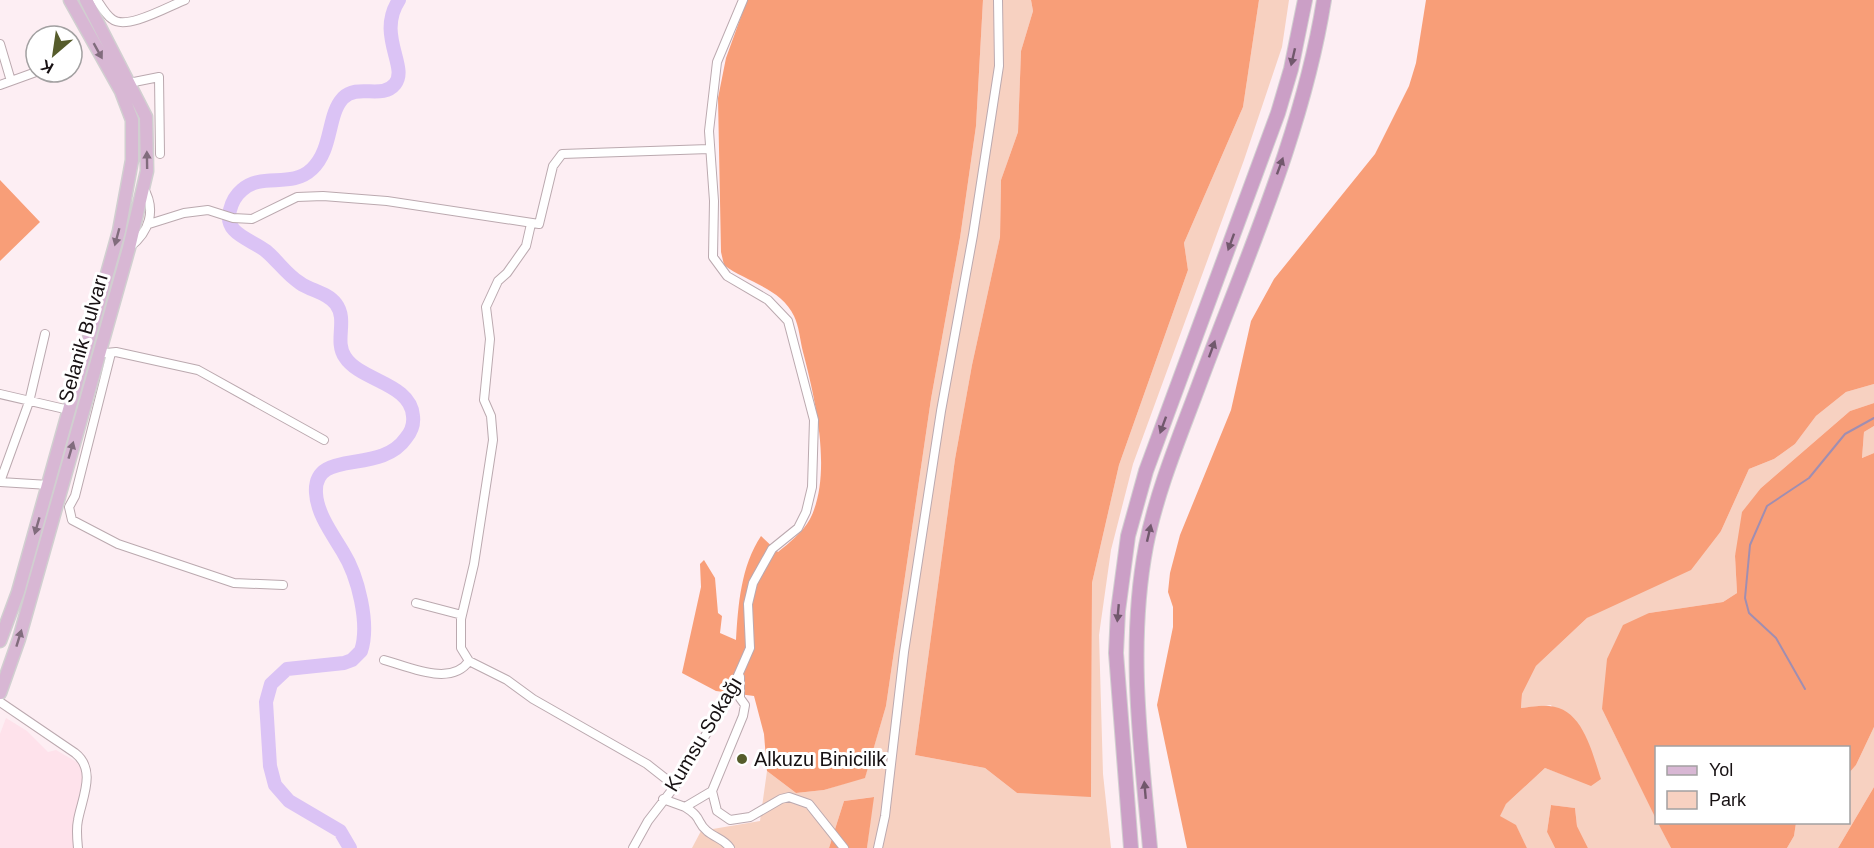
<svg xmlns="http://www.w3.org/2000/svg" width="1874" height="848" viewBox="0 0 1874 848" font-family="Arial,sans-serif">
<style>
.built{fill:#fee2eb}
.green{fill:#f7d1c1}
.forest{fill:#f89e78}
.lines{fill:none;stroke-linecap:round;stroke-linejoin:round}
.stream{stroke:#a08eb1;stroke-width:2}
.river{stroke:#dbc3f5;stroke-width:14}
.minor-casing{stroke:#bba9af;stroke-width:10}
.primary-casing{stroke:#d1cfd0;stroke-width:15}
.trunk-casing{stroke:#d1cfd0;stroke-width:16}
.minor{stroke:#fff;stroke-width:8}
.primary{stroke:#d8b7d4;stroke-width:12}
.trunk{stroke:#cb9fc6;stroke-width:14}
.oneway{fill:#816c7d}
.oneway2{fill:#71586c}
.poi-dot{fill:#565c2b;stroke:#fff;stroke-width:2}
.labels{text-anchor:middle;stroke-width:6;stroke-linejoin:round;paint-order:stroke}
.street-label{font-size:20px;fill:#171113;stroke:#fff}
.poi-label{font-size:20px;fill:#171113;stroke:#fff;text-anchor:start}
</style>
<rect width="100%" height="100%" fill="#fdeef3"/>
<path class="built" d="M6,718L27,731L48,752L56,750L80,764L83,774L73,833L74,848H0V734Z"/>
<path class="green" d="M983,0H1031L1033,11L1021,51L1018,132L1001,180L1000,237L972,365L955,459L915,755L985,768L1017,793L1091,796L1092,583L1119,465L1188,270L1184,243L1243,107L1259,0H1289L1282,47L1244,160L1133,464L1111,550L1099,635L1103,774L1111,848H867L873,797L844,801L829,848H692L701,831L760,821L767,771L796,793L824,790L865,777L886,706L931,399L960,238L976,126Z
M1874,384V403L1850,411L1761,488L1735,556L1737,593L1723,602L1649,613L1602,709L1671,848H1588L1577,826L1575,808L1551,805L1547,832L1555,848H1527L1516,826L1499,816L1506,804L1545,768L1591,785L1551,705L1521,708L1522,694L1536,666L1587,618L1615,603L1721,531L1749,469L1774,459L1795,444L1816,416L1846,392Z
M1874,426V453L1862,458L1864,432Z
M1874,727V787L1838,848H1787L1794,836L1796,823L1848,822L1849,773L1856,765Z"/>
<path class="forest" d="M747,0H983L976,126L960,238L931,399L886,706L865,778L824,790L796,793L767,771L764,734L754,696L716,691L682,673L701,587L700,564L704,560L715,578L718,613L722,616L720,633L736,640C738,605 741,566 761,536L778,552C789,543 803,532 810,519C833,474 815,398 803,352C800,340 799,326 794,316C781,288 746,282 724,265L721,252L718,98L726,58Z
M1031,0H1259L1243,107L1184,243L1188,270L1119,465L1092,583L1091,797L1017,793L985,768L915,755L955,459L972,365L1000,237L1001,180L1018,132L1021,51L1033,11Z
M1426,0H1874V384L1846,392L1816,416L1795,444L1774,459L1749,469L1721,531L1691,570L1587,618L1536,666L1522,694L1521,708C1530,707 1540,705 1549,706C1583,708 1592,753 1601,779L1591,786L1545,768L1506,804L1500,816L1516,825L1527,848H1187L1157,705L1173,627V607L1168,592L1170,573L1180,535L1231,410L1251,321L1274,279L1375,154L1409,86L1416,63Z
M0,180L40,222L0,261Z
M1874,403V426L1864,432L1862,458L1874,453V727L1856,765L1849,773L1848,748H1656V819L1602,709L1607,659L1623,625L1649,613L1723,602L1737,593L1735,556L1742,512L1761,488L1850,411Z
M1874,787V848H1838Z
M874,797L867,848H829L844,801Z
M1551,805L1575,808L1577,826L1588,848H1555L1547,832Z
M1658,823H1796L1794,836L1787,848H1671Z"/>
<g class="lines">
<path class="stream" d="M1805,689L1776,638L1749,613L1745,598L1750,545L1767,506L1809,478L1845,434L1874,418"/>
<path class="river" d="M350,848L340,831L289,801L275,785L270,766L266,702L271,684L287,669L344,663L352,660L361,651C370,624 358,576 343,552C333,535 317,514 316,493C313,447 380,476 406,438C411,432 414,424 413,416C411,383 360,381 345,357C334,341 348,320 336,304C327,292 311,291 300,283C286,274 278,261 266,251C251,239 223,234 230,210C232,202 236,195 242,190C262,172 291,189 312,169C333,149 327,115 343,98C358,83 382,100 395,84C409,67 376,35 399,0"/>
<defs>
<path id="minor" d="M97,0C101,6 106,15 112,19C126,31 169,6 185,0
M0,44L11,81
M129,83L159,77L160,154
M0,85L36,72
M149,224L184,213L208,210L233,218L252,219L297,197L323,196L387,201L539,224L553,166L562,154L709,149
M531,224L526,246L507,273L498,281L486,307L490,339L484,400L491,416L493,440L474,564L461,619V648L469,661L507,680L533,699L647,764L675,786
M130,247C149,232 157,210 143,187
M106,353L116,352L198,370L324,440
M111,353L75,496L69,507L72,520L118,544L234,583L283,585
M0,394L69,410
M0,482L29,402L45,334
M0,482L49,485
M416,603L462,615
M384,660C410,667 451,687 469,661
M0,702L75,753C97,770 82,798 78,820C76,829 77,838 78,848
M712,791L717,811L730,820L750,817L781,799L789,797L809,804L844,848
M663,799L685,807L712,791L743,716L745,705L740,698V677
M685,807C703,818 696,822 707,831C715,838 724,839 730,848
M633,848L648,821L675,786L729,696L750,648L748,604L753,583L772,549L798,528L806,512L812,487L814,420L788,321L768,300L727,276L713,257L714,201L709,131L717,62L743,0
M878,848L885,816L904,652L941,411L973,235L999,66L998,0"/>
<path id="primary" d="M0,641L18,592L119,231L132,160V120L121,91L70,0
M0,693L19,639L129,248L147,171L146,117L86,0"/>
<path id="trunk" d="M1131,848L1116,653L1118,611L1128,536L1146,471L1278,113L1291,69L1305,0
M1150,848C1141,748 1127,646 1146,546C1157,490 1180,436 1200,382C1246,258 1303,132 1324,0"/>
</defs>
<use href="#minor" class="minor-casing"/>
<use href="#primary" class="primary-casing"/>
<use href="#trunk" class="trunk-casing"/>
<use href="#minor" class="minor"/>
<use href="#primary" class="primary"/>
<use href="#trunk" class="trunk"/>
</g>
<defs><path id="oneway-solid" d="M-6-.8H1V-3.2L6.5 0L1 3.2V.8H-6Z" transform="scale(1.5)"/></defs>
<g class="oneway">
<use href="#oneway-solid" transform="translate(98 51) rotate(61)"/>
<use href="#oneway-solid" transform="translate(147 160) rotate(-91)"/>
<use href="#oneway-solid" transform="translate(117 237) rotate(105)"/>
<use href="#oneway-solid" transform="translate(71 450) rotate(-74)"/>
<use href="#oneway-solid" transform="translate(37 526) rotate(106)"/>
<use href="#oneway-solid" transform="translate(19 638) rotate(-73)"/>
</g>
<g class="oneway2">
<use href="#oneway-solid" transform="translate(1293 57) rotate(103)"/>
<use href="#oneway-solid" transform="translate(1280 166) rotate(-70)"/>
<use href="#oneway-solid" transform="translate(1231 242) rotate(110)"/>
<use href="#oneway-solid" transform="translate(1212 349) rotate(-70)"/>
<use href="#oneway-solid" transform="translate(1163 425) rotate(110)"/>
<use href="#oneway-solid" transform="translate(1149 533) rotate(-77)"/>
<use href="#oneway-solid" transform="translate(1118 613) rotate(95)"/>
<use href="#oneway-solid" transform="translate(1145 790) rotate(-95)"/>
</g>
<circle class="poi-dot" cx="742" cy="759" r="6"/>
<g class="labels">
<g class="street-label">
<text transform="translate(83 338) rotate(-74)" y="7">Selanik Bulvarı</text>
<text transform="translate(703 734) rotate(-59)" y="7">Kumsu Sokağı</text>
</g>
<g class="poi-label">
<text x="754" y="766">Alkuzu Binicilik</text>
</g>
</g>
<rect x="1655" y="746" width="195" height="78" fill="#ffffff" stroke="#a2a0a1" stroke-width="1.5"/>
<rect x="1667" y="766" width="30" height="9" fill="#d8b7d4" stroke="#a2a0a1" stroke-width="1.5"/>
<text x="1709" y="776" font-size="18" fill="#171113">Yol</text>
<rect x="1667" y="791" width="30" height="18" fill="#f7d1c1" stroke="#a2a0a1" stroke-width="1.5"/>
<text x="1709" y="806" font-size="18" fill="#171113">Park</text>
<g transform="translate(54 54) rotate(209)"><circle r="28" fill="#ffffff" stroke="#a2a0a1" stroke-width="1.5"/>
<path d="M0-4.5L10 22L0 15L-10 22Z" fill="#565c2b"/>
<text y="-9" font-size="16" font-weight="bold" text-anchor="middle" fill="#171113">K</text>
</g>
</svg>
